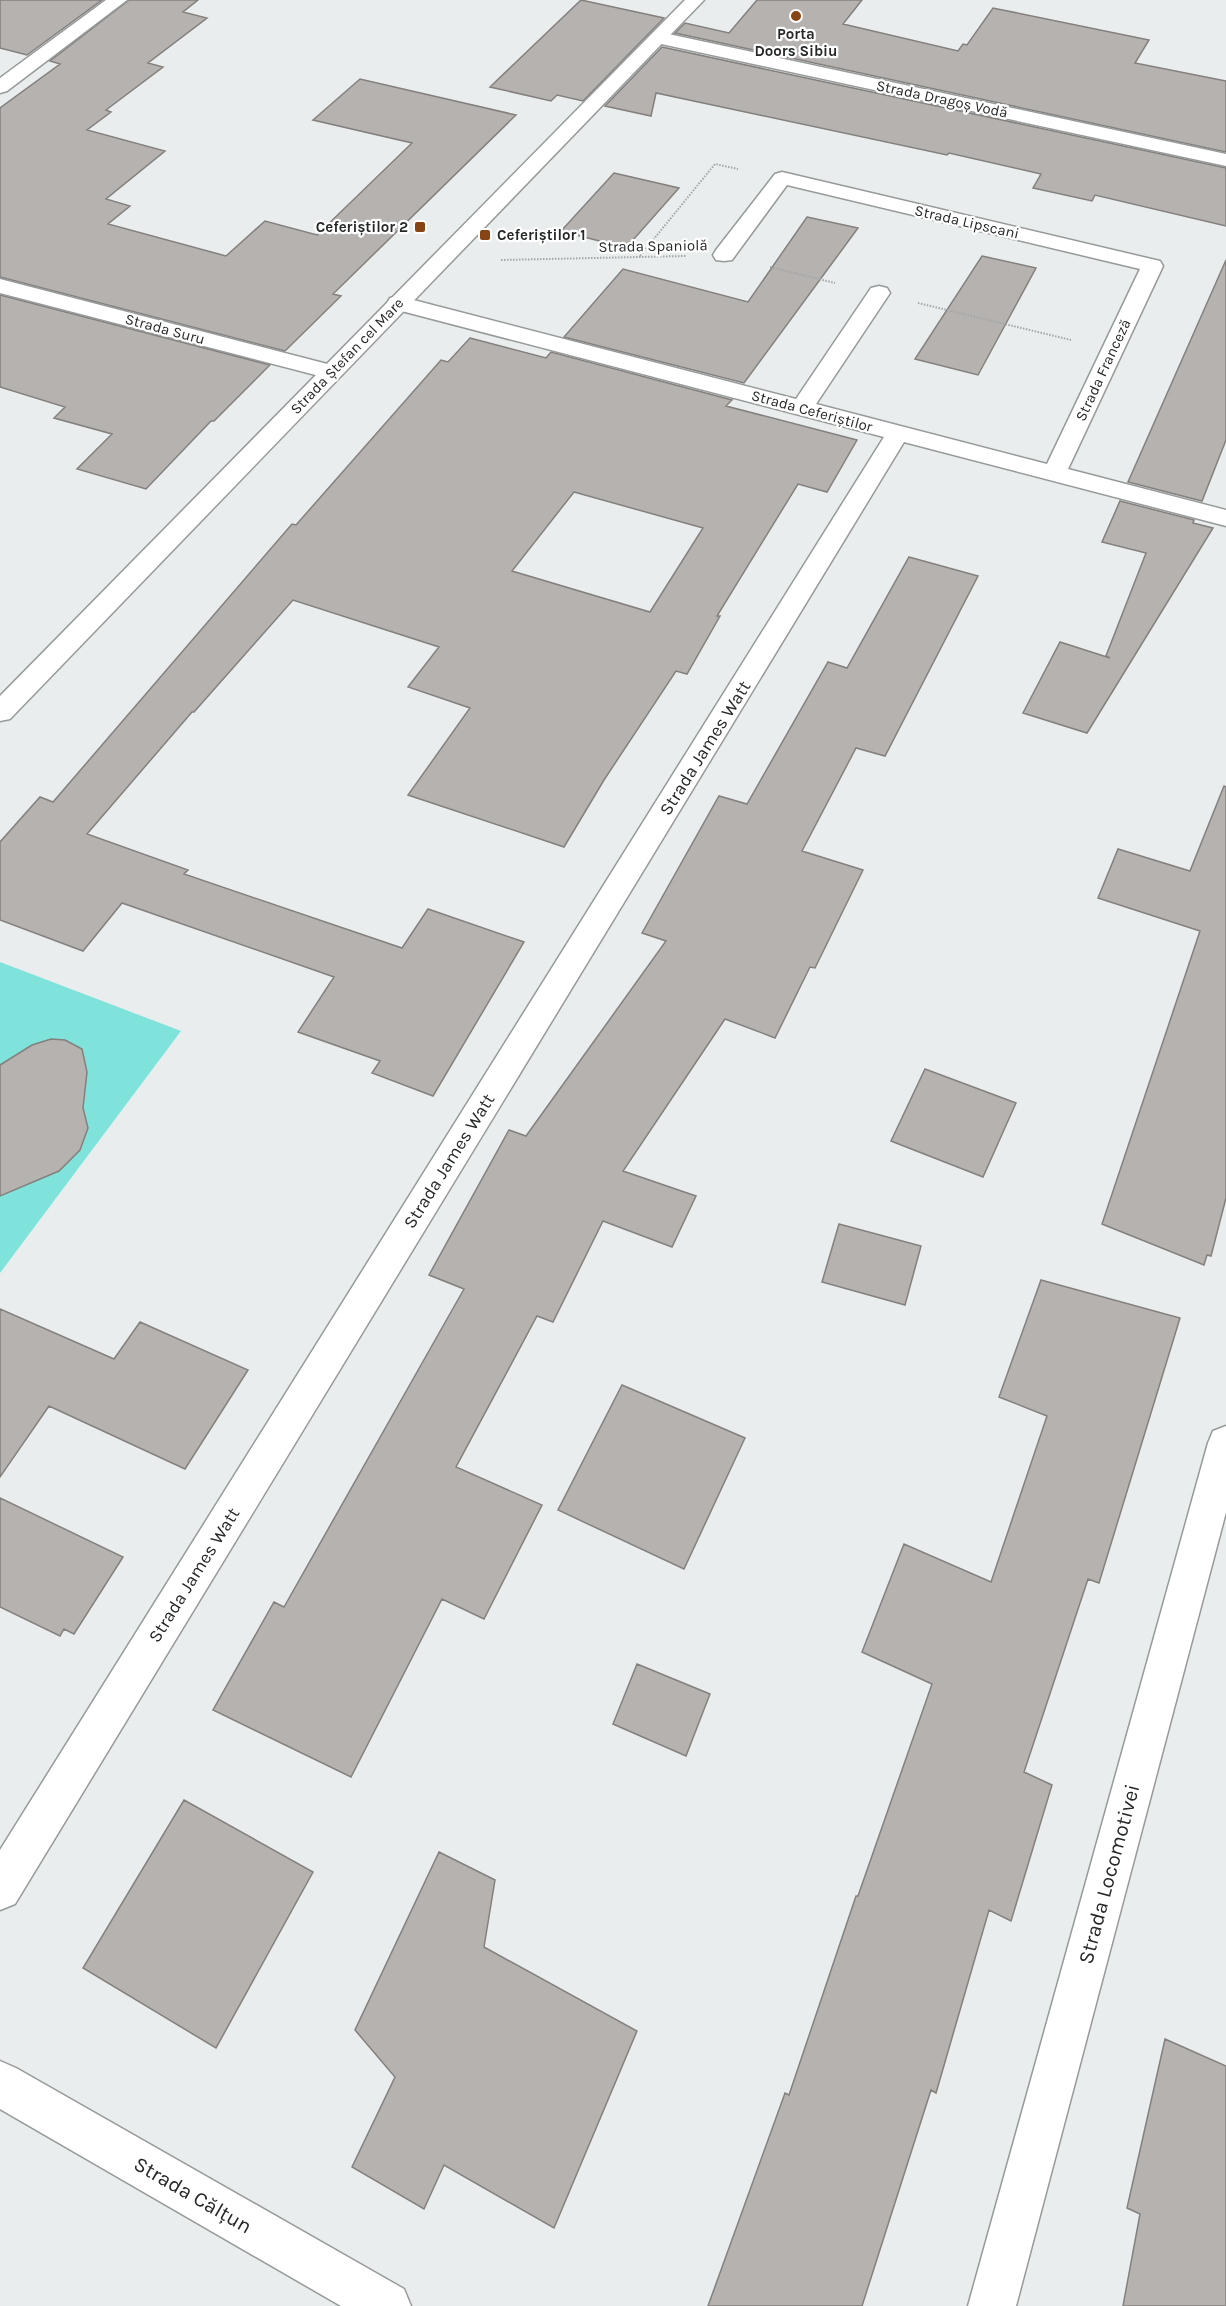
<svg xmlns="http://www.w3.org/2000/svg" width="1226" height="2306" viewBox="0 0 1226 2306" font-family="Karla,sans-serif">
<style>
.green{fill:#80e3db}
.building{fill:#b5b2b0;stroke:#83807e;stroke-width:1.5;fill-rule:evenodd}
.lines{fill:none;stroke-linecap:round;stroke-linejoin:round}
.minor-casing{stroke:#969a99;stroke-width:3}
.major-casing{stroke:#969a99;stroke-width:3}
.path{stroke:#a4a7a7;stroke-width:2;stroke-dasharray:1.5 1.5;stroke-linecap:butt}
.minor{fill:#fff;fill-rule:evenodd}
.major{fill:#fff;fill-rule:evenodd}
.poi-dot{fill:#874415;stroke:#fff;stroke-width:2}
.labels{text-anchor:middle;stroke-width:4.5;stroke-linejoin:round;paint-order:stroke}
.far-poi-label{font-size:15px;font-weight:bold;fill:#262828;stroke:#fff}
.far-street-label{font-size:15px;fill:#262828;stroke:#fff}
.street-label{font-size:18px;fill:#262828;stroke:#fff}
.near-street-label{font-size:21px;fill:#262828;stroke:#fff}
</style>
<rect width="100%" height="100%" fill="#e9eded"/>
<path class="green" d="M0,962L181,1031L0,1273Z"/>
<path class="building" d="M0,0H102L27,55L0,48Z
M129,0H198L183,12L207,18L148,63L163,67L106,110L111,112L87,130L165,151L106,199L130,206L108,224L226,256L265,221L317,235L412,143L313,120L360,79L516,115L333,294L341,296L285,351L0,277V108L60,64L50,61Z
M581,0L664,18L583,101L557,95L551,101L490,87Z
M757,0H862L843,24L958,51L963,44L967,45L993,8L1149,40L1135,63L1226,81V152L675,33L685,23L729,33Z
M662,47L1226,168V226L1095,195L1092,201L1033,188L1041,174L949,153L947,155L656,93L651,116L605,106Z
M614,173L679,188L626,248L561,231Z
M807,217L858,228L744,383L564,337L623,269L748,302Z
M982,256L1036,268L978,375L915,359Z
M1226,260V440L1202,501L1128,482Z
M0,295L270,365L214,421H211L146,489L77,469L112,434L54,418L65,407L0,387Z
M470,338L546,358L551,352L732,400L726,406L857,440L827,492L798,484L717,616H720L687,674L676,671L604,780L564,847L408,795L470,708L408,687L439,647L293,600L194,712H192L87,834L188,870L184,874L402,948L428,909L524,942L433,1096L372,1073L380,1061L298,1032L334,977L122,903L83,951L0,920V842L40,797L53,802L292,524L296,525L441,360L448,362ZM574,492L703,528L650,612L512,571Z
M1120,501L1194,520L1193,523L1213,528L1087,733L1023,713L1060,642L1110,658L1106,656L1146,553L1102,542Z
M909,557L978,576L885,756L856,748L802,851L863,870L815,968L810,967L775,1038L725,1019L623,1171L696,1196L672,1247L603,1221L553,1322L537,1316L456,1467L542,1505L484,1619L442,1599L351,1777L213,1710L274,1602L284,1607L464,1289L429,1275L509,1130L526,1136L666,941L642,933L719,796L747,804L828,662L847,668Z
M1224,786L1226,787V1198L1211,1256L1207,1255L1204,1265L1102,1224L1200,931L1098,898L1118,849L1190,871Z
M51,1039L65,1040L82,1049L87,1072L83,1108L88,1128L80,1150L59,1171L0,1196V1065L32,1045Z
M925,1069L1016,1103L983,1177L891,1141Z
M839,1224L921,1246L905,1305L822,1282Z
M1041,1280L1180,1318L1099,1583L1088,1579L1024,1772L1052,1785L1011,1921L989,1910L936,2093L931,2090L862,2306H708L785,2093L789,2095L856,1896H858L932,1684L862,1652L904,1544L991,1582L1047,1416L999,1397Z
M0,1309L114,1359L140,1322L248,1370L185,1469L49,1406L0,1477Z
M622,1385L745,1438L684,1569L558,1510Z
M0,1498L123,1557L74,1634L64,1629L60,1636L0,1607Z
M637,1664L710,1694L686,1756L613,1724Z
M184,1800L313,1872L216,2048L83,1968Z
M439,1852L495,1880L484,1947L637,2031L554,2228L444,2165L424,2209L352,2167L395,2077L355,2030Z
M1165,2039L1226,2066V2306H1123L1140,2214L1127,2208Z"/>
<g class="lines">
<defs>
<path id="minor" d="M106,0H127L7,91L0,93V78Z
M659,32L1226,154V166L652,42L650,38L652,34Z
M782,172L1160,261L1163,266L1068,469L1226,510V526L904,442L15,1904L0,1910V1850L884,437L390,308L387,303L390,298L398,296L796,399L871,288L879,286L887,288L890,293L816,404L1047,464L1140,269L787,185L732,260L724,261L716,260L713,255L716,250L775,174Z
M0,279L339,367L342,372L339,377L331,379L0,293Z
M1226,1426V1512L1016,2306H968L1208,1443L1213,1431Z
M0,2061L16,2068L404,2289L411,2306H341L0,2109Z"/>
<path id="major" d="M685,0H704L10,719L0,721V696Z"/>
</defs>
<use href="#minor" class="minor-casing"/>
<use href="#major" class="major-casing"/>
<path class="path" d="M640,256L715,164L738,169
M501,260L686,256
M770,267L835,283
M918,303L1071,340"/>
<use href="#minor" class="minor"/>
<use href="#major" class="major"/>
</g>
<g class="poi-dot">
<circle cx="796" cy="16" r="6"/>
<rect x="414" y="221" width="12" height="12" rx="3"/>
<rect x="479" y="229" width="12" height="12" rx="3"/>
</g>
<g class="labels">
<g class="far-poi-label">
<text x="796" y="39">Porta<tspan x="796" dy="17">Doors Sibiu</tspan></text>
<text x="408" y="232" text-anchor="end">Ceferiștilor 2</text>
<text x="497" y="240" text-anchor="start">Ceferiștilor 1</text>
</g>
<g class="far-street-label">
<text transform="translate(942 99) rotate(12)" y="5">Strada Dragoș Vodă</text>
<text transform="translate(967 222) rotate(13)" y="5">Strada Lipscani</text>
<text transform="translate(653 246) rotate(-1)" y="5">Strada Spaniolă</text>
<text transform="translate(165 329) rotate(15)" y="5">Strada Suru</text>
<text transform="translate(347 356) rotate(-46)" y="5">Strada Ștefan cel Mare</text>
<text transform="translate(1103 370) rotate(-65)" y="5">Strada Franceză</text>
<text transform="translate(812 411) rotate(15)" y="5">Strada Ceferiștilor</text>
</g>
<g class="street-label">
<text transform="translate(705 748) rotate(-58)" y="6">Strada James Watt</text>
<text transform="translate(449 1161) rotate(-58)" y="6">Strada James Watt</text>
<text transform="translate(194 1575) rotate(-58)" y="6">Strada James Watt</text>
</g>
<g class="near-street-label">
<text transform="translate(1109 1874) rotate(-75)" y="7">Strada Locomotivei</text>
<text transform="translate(193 2195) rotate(30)" y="7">Strada Călțun</text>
</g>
</g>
</svg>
